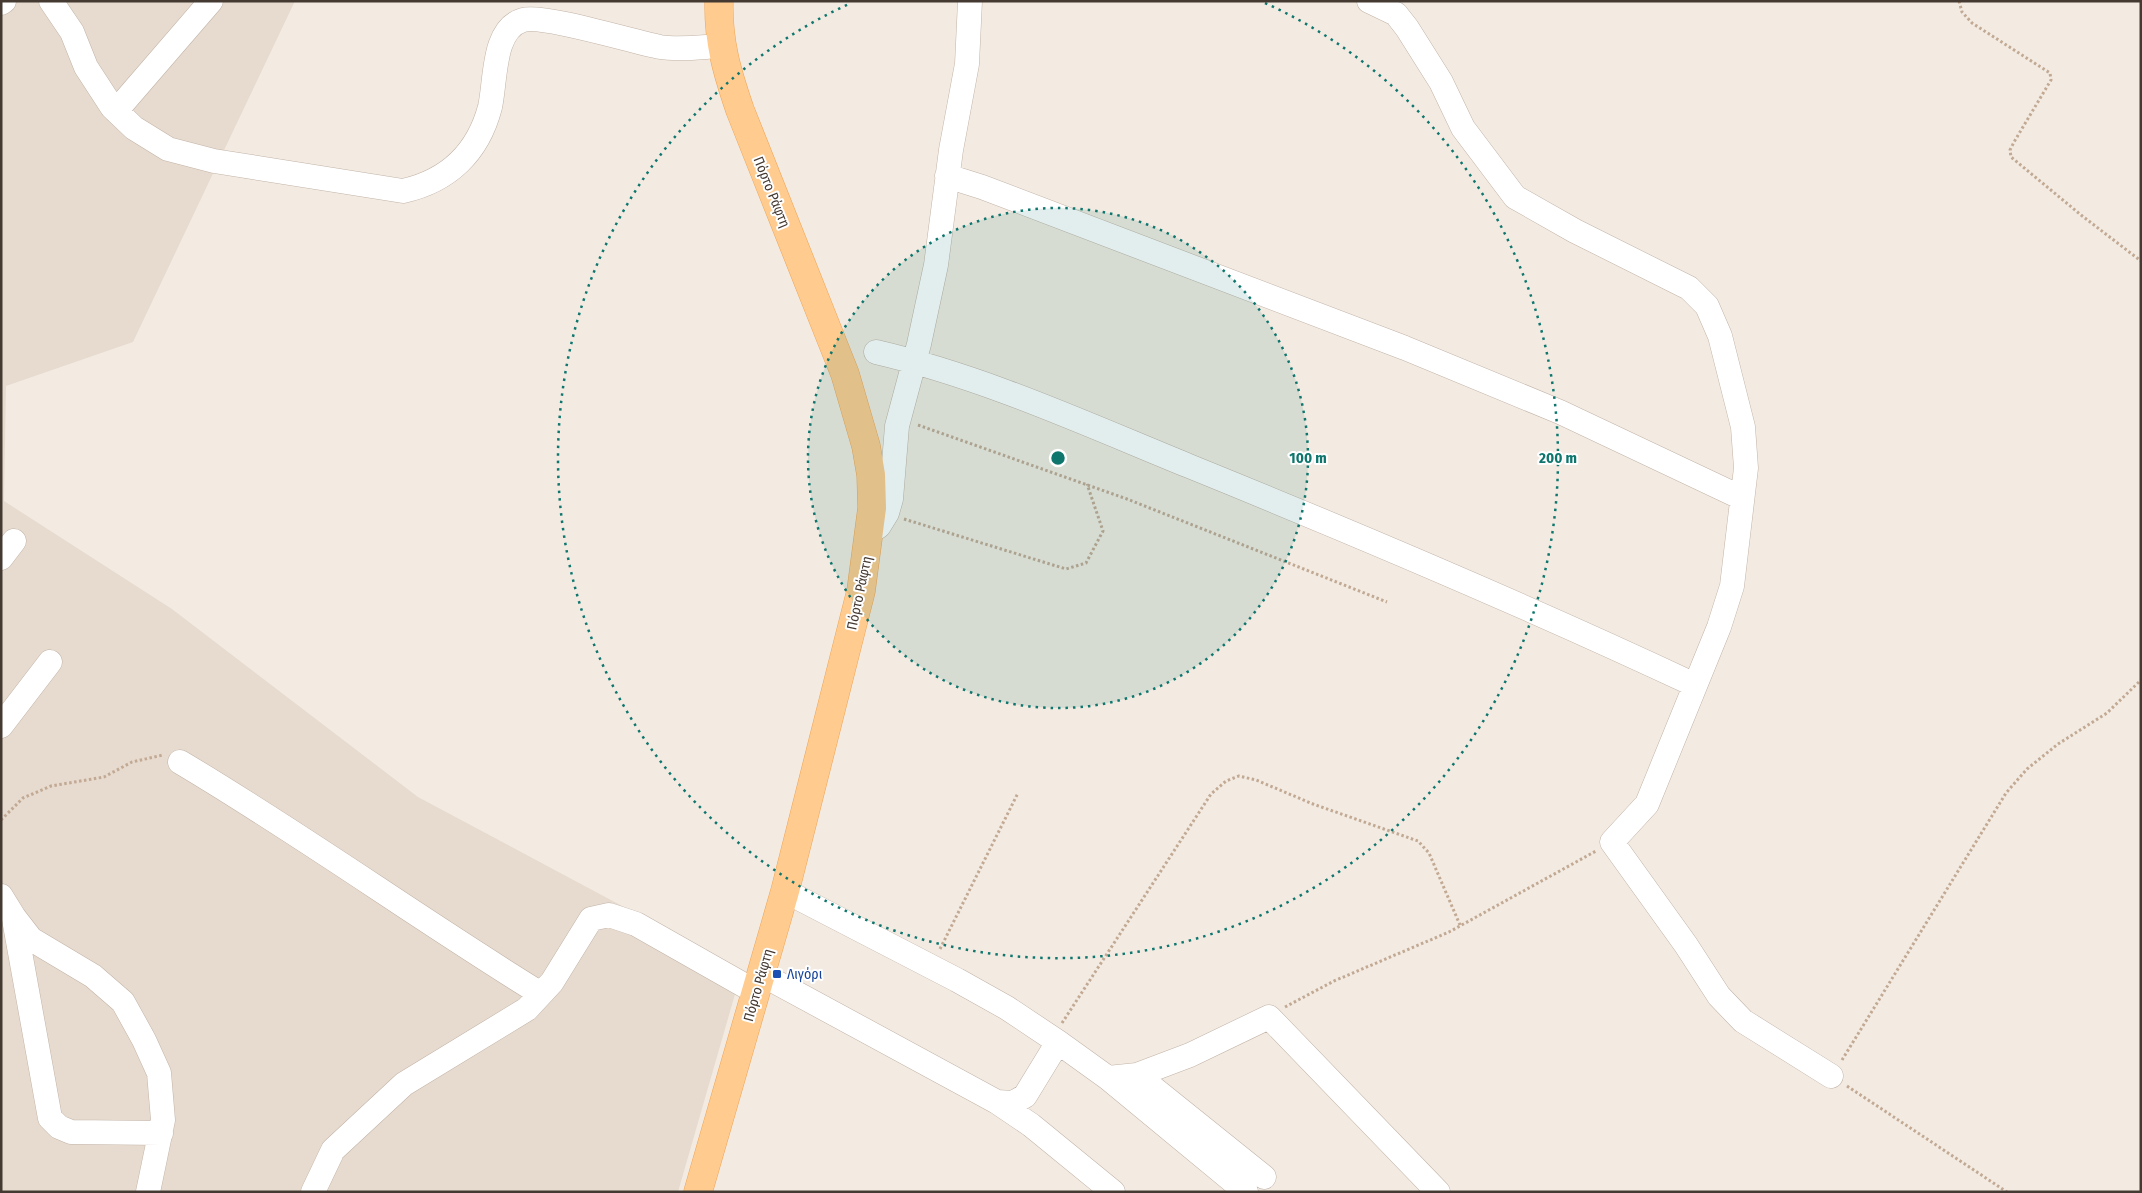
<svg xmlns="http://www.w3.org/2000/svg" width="2142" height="1193" viewBox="0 0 2142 1193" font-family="'Fira Sans Condensed',sans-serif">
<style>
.residential{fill:#e7dbcf}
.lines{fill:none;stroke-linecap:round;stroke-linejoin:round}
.minor-casing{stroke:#c2b3a7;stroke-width:25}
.major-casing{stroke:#efa454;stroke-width:29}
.path{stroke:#c2a994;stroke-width:3;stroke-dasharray:2.5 2.5;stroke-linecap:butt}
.minor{stroke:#fff;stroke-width:24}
.major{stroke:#ffcb8f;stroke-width:28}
.ring{fill:none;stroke:#0f766e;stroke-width:2.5;stroke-dasharray:2.5 5}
.transit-dot{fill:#1a4fb4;stroke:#fff;stroke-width:2}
.labels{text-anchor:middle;stroke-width:4;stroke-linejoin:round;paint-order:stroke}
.street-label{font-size:14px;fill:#453a32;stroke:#fff}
.transit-label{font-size:14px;fill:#164399;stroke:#fff;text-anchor:start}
.centre{fill:#0f766e;stroke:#fff;stroke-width:2.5}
.ring-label{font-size:15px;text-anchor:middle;font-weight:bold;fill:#0f766e;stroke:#fff;stroke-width:4;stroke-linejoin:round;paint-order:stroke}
</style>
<rect width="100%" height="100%" fill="#f3ebe2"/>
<path class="residential" d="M1,1H295L133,342L6,386L4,501L172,609L418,797L742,970L678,1192H1Z"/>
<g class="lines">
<defs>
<path id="minor" d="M51,1L72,32L86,67L112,107L134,128L168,149L214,161L403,191C448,181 478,153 490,107C496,81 492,29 523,20C543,14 633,42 660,47C679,50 701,47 720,46
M1369,1L1396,14L1407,28L1441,82L1463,128L1515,197L1575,231L1689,288L1707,306L1720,336L1743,427L1746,468L1732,586L1719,627L1647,804L1612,842L1686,945L1719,996L1743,1021L1831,1076
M1,3L4,1
M116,111L211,1
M947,176L982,187L1405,348L1560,412L1742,498
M876,352C984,377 1086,424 1189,466C1359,535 1529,607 1695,685
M870,532L879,526L887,513L891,499L897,426L919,344L936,265L951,150L967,64L970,1
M1,558L14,541
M1,726L50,662
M180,762C303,835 419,919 541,994
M785,891L957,980L1007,1008L1058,1042L1025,1096L1013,1103L997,1102
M1,896L14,917L31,939L93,976L123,1002L144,1040L159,1073L163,1120L148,1192
M14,919L50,1118L59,1127L71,1132L161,1133
M761,974L997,1102L1031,1125L1113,1192
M1058,1042L1108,1078L1137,1075L1190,1055L1269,1017L1438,1192
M1137,1075L1264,1177
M1108,1078L1246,1192
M313,1192L333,1150L404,1084L527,1009L552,982L591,919L609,915L636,924L756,992"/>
<path id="major" d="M698,1192L785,891L861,591L872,508L871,475L866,446L845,374L740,110C727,72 718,42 719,1"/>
</defs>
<use href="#minor" class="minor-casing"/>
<use href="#major" class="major-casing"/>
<path class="path" d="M1959,1L1962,12L1972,23L2050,73L2051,80L2014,142L2010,150L2011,157L2081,215L2141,261
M918,425L1127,499L1387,602
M904,519L1066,569L1086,563L1103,531L1087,484
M1,820L23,798L51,786L104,777L132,762L163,755
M940,949L1018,793
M1285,1007L1334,981L1449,932L1596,851
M1062,1023L1211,794L1226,781L1239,776L1256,780L1313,804L1418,841L1429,853L1460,925
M1842,1060L2006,793L2027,769L2058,744L2107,713L2141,680
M1847,1086L2007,1192"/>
<use href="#minor" class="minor"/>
<use href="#major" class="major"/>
</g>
<circle cx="1058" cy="458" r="250" fill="#0f766e" fill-opacity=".12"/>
<g class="ring">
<circle cx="1058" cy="458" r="250"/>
<path d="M1265 3A500 500 0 1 1 851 3"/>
</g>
<rect class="transit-dot" x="772" y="969" width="10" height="10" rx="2.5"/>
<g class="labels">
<g class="street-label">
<text transform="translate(772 192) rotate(68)" y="5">Πόρτο Ράφτη</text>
<text transform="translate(859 593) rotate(-78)" y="5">Πόρτο Ράφτη</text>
<text transform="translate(758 985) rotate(-74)" y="5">Πόρτο Ράφτη</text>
</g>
<g class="transit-label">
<text x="787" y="979">Λιγόρι</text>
</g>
</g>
<circle cx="1058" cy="458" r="8" class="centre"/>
<g class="ring-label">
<text x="1308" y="463">100 m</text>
<text x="1558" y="463">200 m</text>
</g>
<rect width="2142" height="1193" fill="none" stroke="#453a32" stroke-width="5"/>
</svg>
